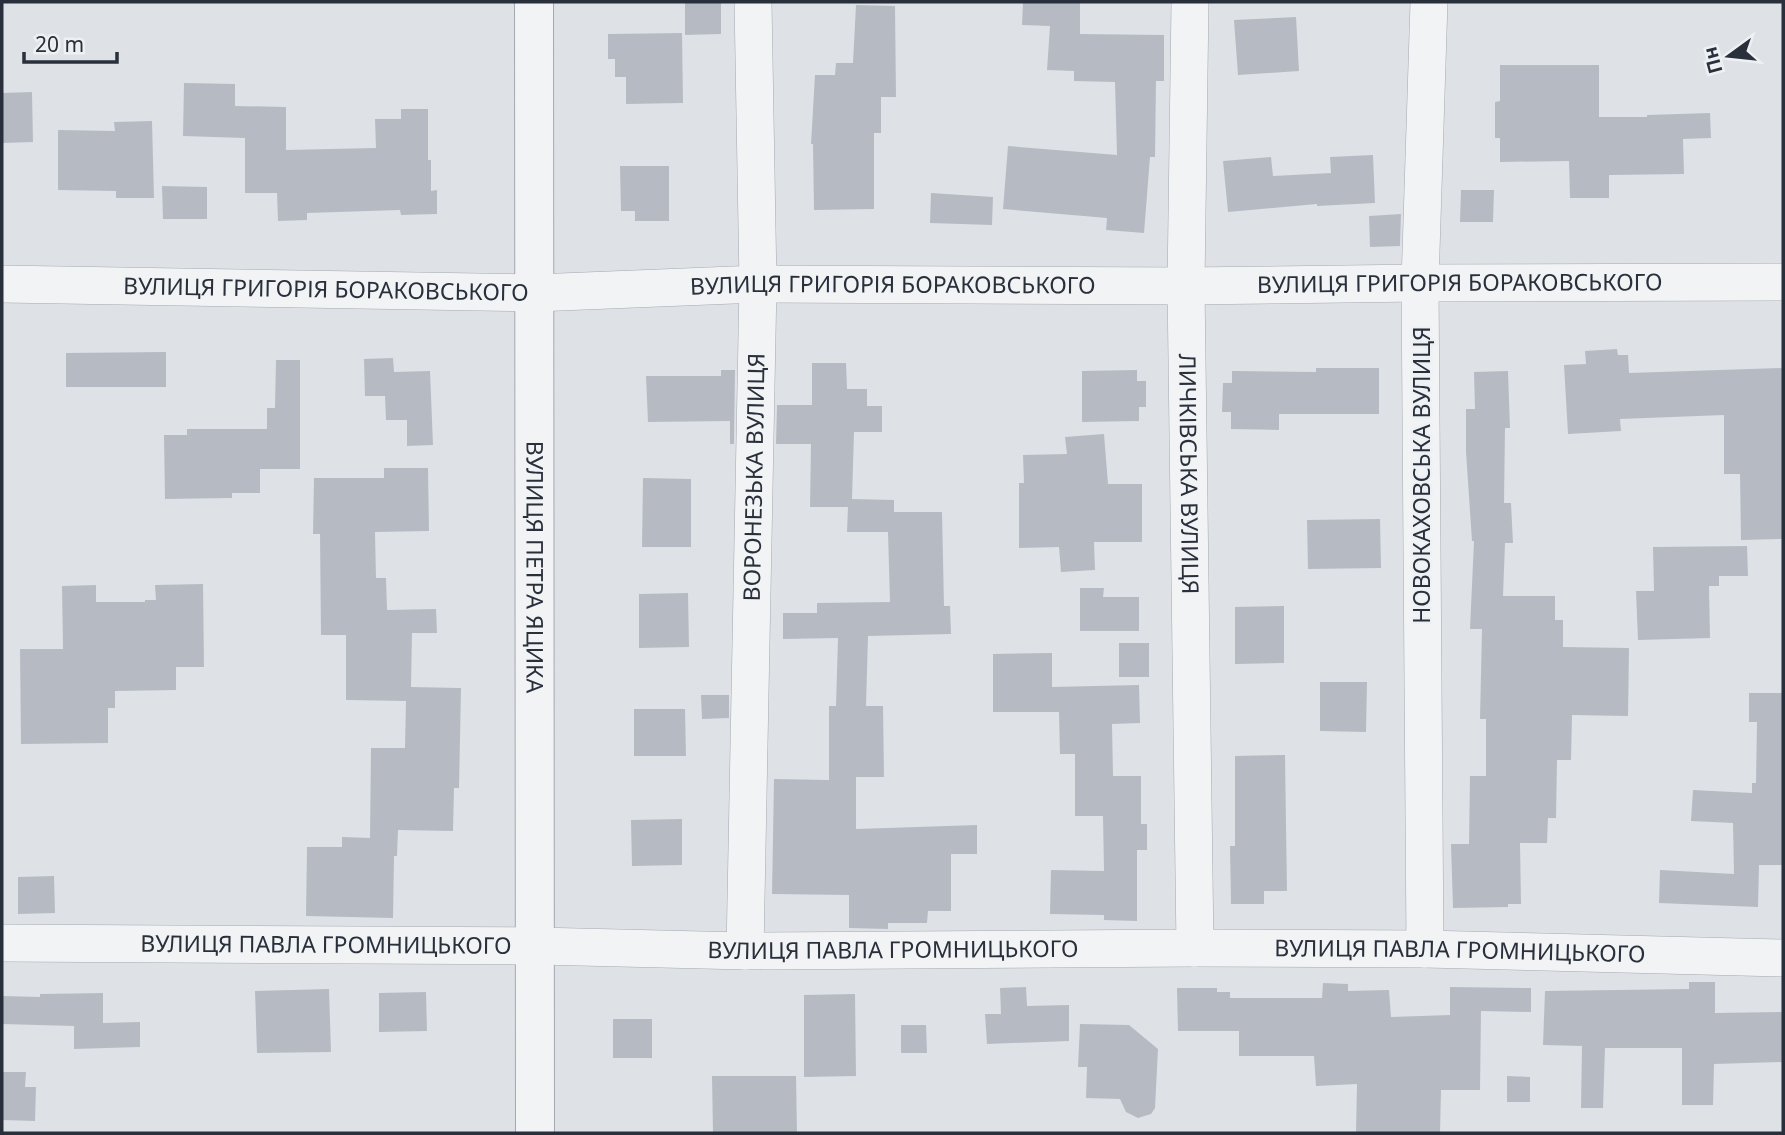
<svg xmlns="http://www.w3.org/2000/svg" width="1785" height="1135" viewBox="0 0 1785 1135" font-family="'Noto Sans',sans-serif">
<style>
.building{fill:#b6bbc3}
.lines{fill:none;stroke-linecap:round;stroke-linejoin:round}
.minor-casing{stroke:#a4a9b0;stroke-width:38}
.tertiary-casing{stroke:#a4a9b0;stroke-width:40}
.minor{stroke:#f1f3f5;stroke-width:37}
.tertiary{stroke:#f1f3f5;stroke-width:38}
.labels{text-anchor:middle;stroke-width:5;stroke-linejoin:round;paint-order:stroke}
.street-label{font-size:23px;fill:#29303c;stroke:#eef1f4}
</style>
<rect width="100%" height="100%" fill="#dee2e7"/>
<path class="building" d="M685,2H721V34L685,35Z
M1023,2H1080V34L1164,35V81H1156L1155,157H1150L1144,233L1106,230L1107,218L1003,209L1008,146L1117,155L1115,82L1074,81V71L1047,70L1050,26L1022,25Z
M856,5L895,6L896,97H881V133H874V209L814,210L813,144H811L815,75H835L836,63H853Z
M1296,17L1299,71L1238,75L1234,20Z
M682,33L683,103L626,104V77H615V59H608V34Z
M1500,65H1599V117H1647V115L1710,113L1711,138L1683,139L1684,174L1609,175V198H1570L1569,161L1500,162V138H1495V102L1500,101Z
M184,83L235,84V106L286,107V150L376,148L375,119H401V109H428V160H431V191L437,190V214L401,215L400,210L307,213V220L278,221L277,193H245V138L183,136Z
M32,92L33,142L2,143V93Z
M152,121L154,198H116V191L58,190V130L115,131L114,122Z
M1373,155L1375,203L1317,206V204L1228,212L1223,161L1271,157L1273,176L1331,173L1330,157Z
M620,166H669V221H635V211H621Z
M162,186L207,187V219H163Z
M1461,190H1494L1493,222H1460Z
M931,193L993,197L992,225L930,223Z
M1401,214L1400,246L1370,247L1369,216Z
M1617,349L1618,355H1628L1629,373L1783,368V539L1741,540L1740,474H1724V415L1620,419L1621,431L1568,434L1564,365L1586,364L1585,351Z
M166,352V387H66V353Z
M393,358L394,372L430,371L433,445L407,446V420H386L385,396H365L364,359Z
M276,360H300V469H260V493H232V498L165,499L164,435H187V429H267V408H275Z
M812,363H846L847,389H867V406H882V432H854L852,499L894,500V512H942L944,606H950L951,634L868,636L866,706H883L884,777H856V829L977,825V854H951V911H928L927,923H888V929L849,928V895L772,894L774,779L829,780V706H836L838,638L783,639V613H817V603L890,602L888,532H847L848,507H810L811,444H776L777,405H812Z
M1316,368H1379V414H1279V430L1231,429V412H1222L1223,383H1232V371L1316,372Z
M721,370H735L734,444H730V421L648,422L646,376H721Z
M1137,370V381H1146V407H1139V421L1082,422V371Z
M1508,371L1510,428H1505L1504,503H1511L1513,543H1505L1503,596H1555V620H1563V647L1629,648L1628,716L1572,715L1571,760H1557L1556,818H1548L1547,843H1520L1521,904H1508V907L1453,908L1451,844H1469L1470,776H1486V719H1480L1482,629H1470L1474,541H1472L1466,452V409H1475L1474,372Z
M1104,434L1108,484H1142V542H1094L1095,570L1061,572L1059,547L1019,548V483H1024L1023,455L1067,454L1065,437Z
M384,468H428L429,531L375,532L376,578H386L387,610L436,609L437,633H412L411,687L461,688L459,788H454L453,831L398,830L397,856H394L393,918L306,916L307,847H342V837L370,838L371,748H405L406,701L346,700V635H321L320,534H313L314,478H384Z
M643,478L691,479V547H642Z
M1380,519L1381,568L1308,569L1307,520Z
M1747,546L1748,576H1719V586H1709L1710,638L1638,640L1636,591H1654L1653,547Z
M203,584L204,667H176V690L115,691V708H108V743L21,744L20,649H63L62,586L96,585V602H145V600H156L155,585Z
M1080,588H1104L1103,597H1139V631H1080Z
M688,593L689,647L639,648V594Z
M1284,606V663L1235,664V607Z
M1119,643H1149V677H1119Z
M1052,653V687L1139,685L1140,723L1112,724L1113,776H1141V824H1147V850H1137V921L1104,920V915L1050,914L1051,870L1104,871L1103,816H1075V754H1060L1059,712H993V654Z
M1320,682H1367L1366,732L1320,731Z
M1749,693H1783V865H1759L1758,907L1659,903L1660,870L1734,874L1733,823L1691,821L1693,790L1752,793V783H1756L1757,722H1749Z
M701,695H729V718L702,719Z
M634,709H685L686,756H634Z
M1285,755L1287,891H1264V904H1231L1230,846H1235V756Z
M682,819V865L632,866L631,820Z
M54,876L55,913L18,914V877Z
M1689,982H1715V1013L1783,1012V1062L1714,1064L1713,1105H1682V1048H1605L1603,1108H1581L1582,1046L1543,1045L1545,991L1689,989Z
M1323,983L1348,984V991L1389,990L1391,1017L1450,1015V987L1531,988V1012L1481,1011L1480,1090H1441L1440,1133H1356L1357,1084L1316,1086L1314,1056H1239V1031H1178L1177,988H1217V992H1230V998H1322Z
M1026,987L1027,1006L1069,1005V1041L987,1044L985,1014H1001L1000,988Z
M329,989L331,1052L257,1053L255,991Z
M426,992L427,1031L379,1032V993Z
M103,993V1023L140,1022V1047L74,1049V1026L2,1024V996L40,997V994Z
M855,994L856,1076L804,1077V995Z
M613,1019H652V1058H613Z
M1080,1024L1129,1025L1158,1049L1155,1108L1151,1114L1138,1118L1126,1112L1120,1099L1086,1098L1087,1067H1078Z
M901,1025H926L927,1053H901Z
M2,1072H26L25,1087H36L35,1121L2,1120Z
M712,1076H796L797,1133H713Z
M1507,1076L1530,1077V1102H1507Z"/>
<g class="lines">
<defs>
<g id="minor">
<path id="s1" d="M1190,2L1186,286L1195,948"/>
<path id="s2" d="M2,284L535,293L758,284L1186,286L1420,283L1783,282"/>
<path id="s3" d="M2,943L537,946L745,951L1195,948L1425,949L1783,958"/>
<path d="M1425,949L1420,283L1429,2"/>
<path id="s4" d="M745,951L758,284L753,2"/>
</g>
<g id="tertiary">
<path id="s5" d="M534,2L535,1133"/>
</g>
</defs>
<use href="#minor" class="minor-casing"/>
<use href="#tertiary" class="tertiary-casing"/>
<use href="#minor" class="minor"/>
<use href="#tertiary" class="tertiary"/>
</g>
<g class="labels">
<g class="street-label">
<text dy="8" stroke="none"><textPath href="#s2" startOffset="1458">ВУЛИЦЯ ГРИГОРІЯ БОРАКОВСЬКОГО</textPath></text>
<text dy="8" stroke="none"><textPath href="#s2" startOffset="891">ВУЛИЦЯ ГРИГОРІЯ БОРАКОВСЬКОГО</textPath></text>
<text dy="8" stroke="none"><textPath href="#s2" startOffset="324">ВУЛИЦЯ ГРИГОРІЯ БОРАКОВСЬКОГО</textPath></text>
<text dy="8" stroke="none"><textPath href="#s1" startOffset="472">ЛИЧКІВСЬКА ВУЛИЦЯ</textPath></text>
<text transform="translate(1422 475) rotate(-90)" y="8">НОВОКАХОВСЬКА ВУЛИЦЯ</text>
<text dy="8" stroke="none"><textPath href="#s4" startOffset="474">ВОРОНЕЗЬКА ВУЛИЦЯ</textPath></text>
<text dy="8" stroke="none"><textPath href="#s5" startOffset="565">ВУЛИЦЯ ПЕТРА ЯЦИКА</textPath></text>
<text dy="8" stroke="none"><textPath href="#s3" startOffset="324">ВУЛИЦЯ ПАВЛА ГРОМНИЦЬКОГО</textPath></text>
<text dy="8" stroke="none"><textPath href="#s3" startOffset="891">ВУЛИЦЯ ПАВЛА ГРОМНИЦЬКОГО</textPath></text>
<text dy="8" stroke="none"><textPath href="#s3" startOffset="1458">ВУЛИЦЯ ПАВЛА ГРОМНИЦЬКОГО</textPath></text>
</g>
</g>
<rect width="1785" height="1135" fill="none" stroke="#29303c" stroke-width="7"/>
<g transform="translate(1729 56) rotate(255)" stroke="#eef1f4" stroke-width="5" paint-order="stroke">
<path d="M0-5L12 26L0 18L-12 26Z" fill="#29303c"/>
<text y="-10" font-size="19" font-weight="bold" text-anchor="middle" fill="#29303c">Пн</text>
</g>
<path d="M24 52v10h93v-10" fill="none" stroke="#29303c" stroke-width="3.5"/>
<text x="35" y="52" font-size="21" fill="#29303c" stroke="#eef1f4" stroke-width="5" paint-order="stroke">20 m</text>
</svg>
